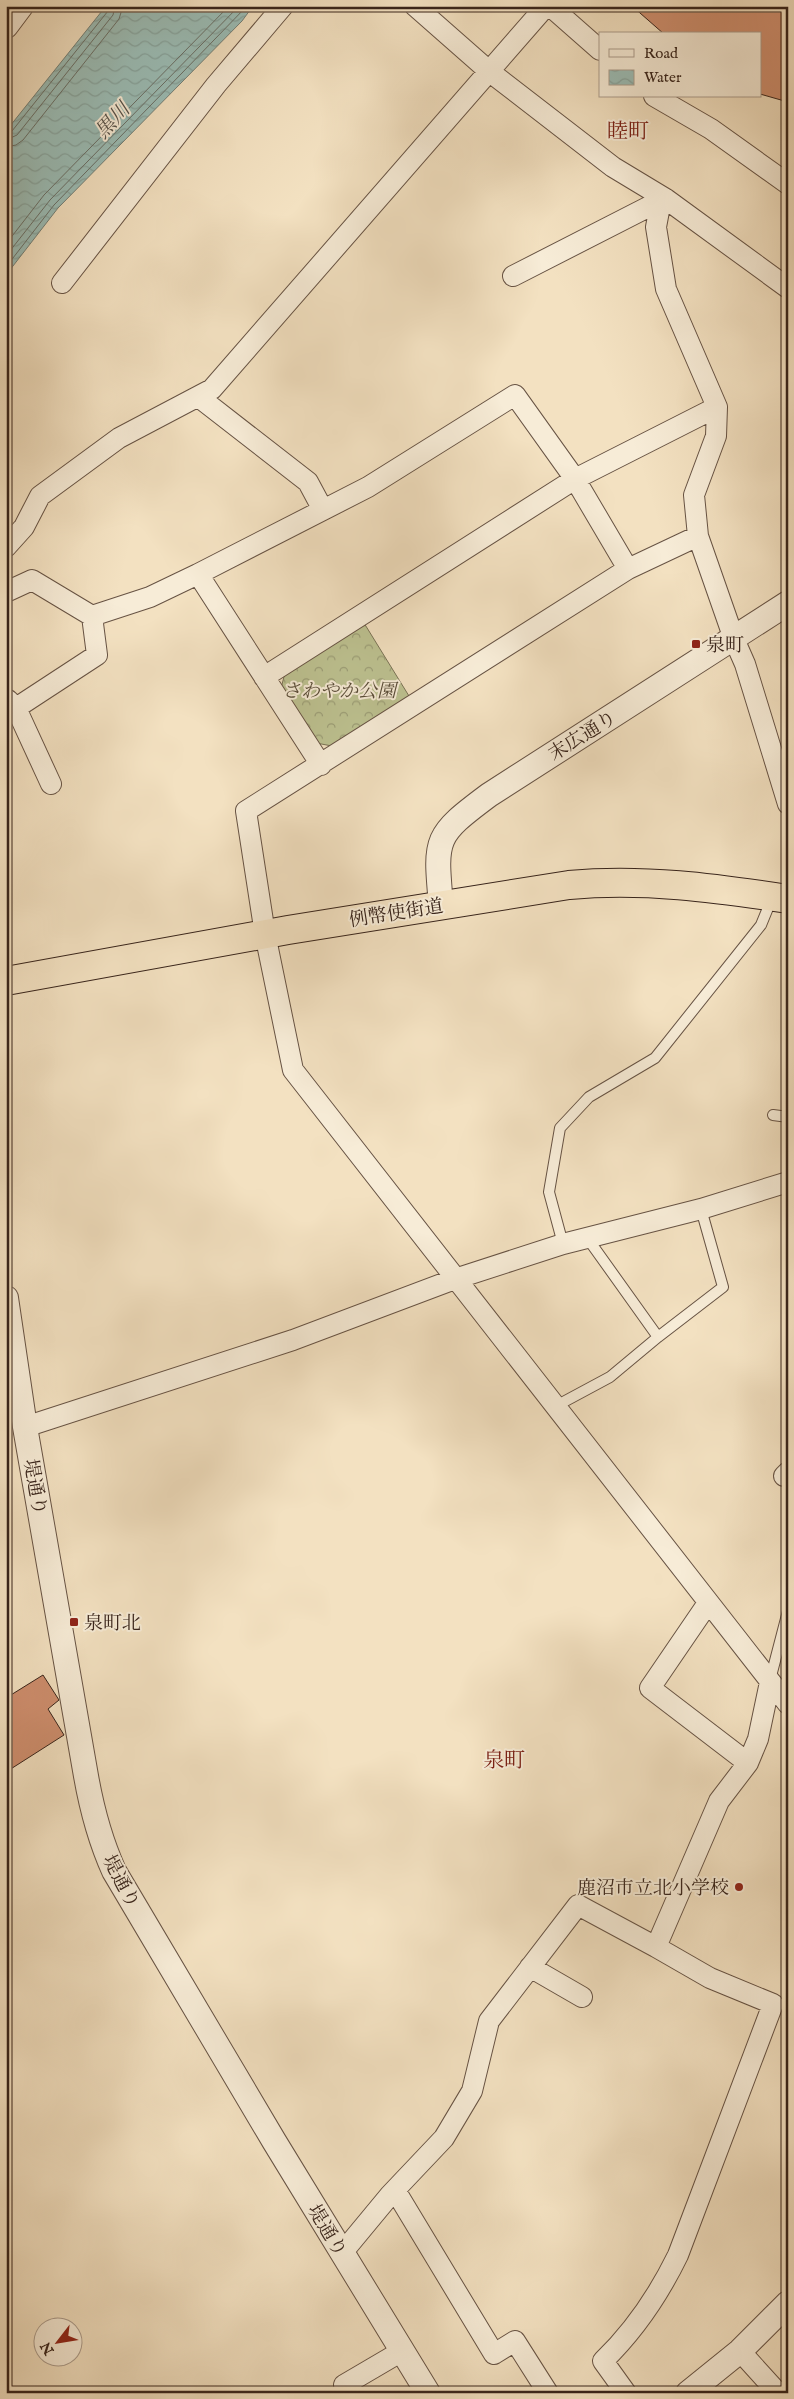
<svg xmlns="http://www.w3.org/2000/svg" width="794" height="2399" viewBox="0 0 794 2399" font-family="'IM FELL English','Noto Serif JP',serif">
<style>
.forest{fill:url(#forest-crowns);stroke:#7a7356}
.water{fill:url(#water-waves);stroke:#738078}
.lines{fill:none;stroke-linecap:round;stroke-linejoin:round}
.shore{stroke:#6a7068;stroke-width:1}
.building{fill:#cf8f6f;stroke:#38241b}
.service-casing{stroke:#675344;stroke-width:12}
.minor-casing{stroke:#675344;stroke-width:22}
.tertiary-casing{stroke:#675344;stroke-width:26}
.trunk-casing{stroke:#38241b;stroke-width:30}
.service{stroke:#f7ecd7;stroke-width:10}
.minor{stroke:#f7ecd7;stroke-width:20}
.tertiary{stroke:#f7ecd7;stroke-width:24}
.trunk{stroke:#f3e1c1;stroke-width:28}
.poi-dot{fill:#8f2418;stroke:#f7ecd7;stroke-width:2}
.labels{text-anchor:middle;stroke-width:4;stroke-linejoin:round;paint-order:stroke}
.poi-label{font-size:19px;fill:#38241b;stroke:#f7ecd7;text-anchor:start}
.park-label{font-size:19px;font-style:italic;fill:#594c38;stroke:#f7ecd7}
.street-label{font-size:19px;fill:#38241b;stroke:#f7ecd7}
.water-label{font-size:20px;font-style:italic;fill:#56524a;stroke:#f7ecd7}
.quarter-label{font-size:21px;fill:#7a1f14;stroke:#f7ecd7}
</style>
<defs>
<pattern id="forest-crowns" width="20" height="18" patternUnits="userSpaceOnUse" patternTransform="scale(1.25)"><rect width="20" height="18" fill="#bdc291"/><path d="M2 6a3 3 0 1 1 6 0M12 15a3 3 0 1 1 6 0" fill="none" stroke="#9b9d76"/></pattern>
<pattern id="water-waves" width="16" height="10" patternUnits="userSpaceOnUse" patternTransform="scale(1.25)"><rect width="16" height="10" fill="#9bbdb6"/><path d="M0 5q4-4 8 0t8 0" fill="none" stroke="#86a29c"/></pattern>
</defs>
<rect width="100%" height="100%" fill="#f3e1c1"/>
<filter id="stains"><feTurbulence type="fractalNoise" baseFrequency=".004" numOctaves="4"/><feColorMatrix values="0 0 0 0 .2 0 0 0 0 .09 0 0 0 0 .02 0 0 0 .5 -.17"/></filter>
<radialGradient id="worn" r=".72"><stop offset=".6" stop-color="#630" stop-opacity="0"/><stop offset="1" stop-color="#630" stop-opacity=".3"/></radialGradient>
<path class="forest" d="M364,623L409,696L332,746L316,743L281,688L285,673Z"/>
<path class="water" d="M106,6H253L242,21L58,208L6,275V131Z"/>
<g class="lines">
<path class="shore" d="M6,134L12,131L108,11L109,6
M6,140L17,135L113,15L115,6
M6,147L16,145L23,140L119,19L123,6
M6,244L44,195L229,6
M6,256L50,200L239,6
M6,267L54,205L247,6"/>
</g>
<path class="building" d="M632,6H788V102L760,94V34H664Z
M43,1675L59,1700L48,1709L64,1735L6,1772V1698Z"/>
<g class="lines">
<defs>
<path id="service" d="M773,1115L788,1117
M588,1239L658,1337L723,1287L701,1209
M563,1244L549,1192L560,1128L589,1097L655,1058L761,925L772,898
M556,1406L610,1377L658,1337
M770,1680L788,1611"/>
<path id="minor" d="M415,6L490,72L613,167L666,199L788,288
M550,6L600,50
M654,96L711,129L788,184
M666,199L659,211L656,227L666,289L717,407L716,436L694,495L698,536L734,639L745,664L788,804
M513,276L648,207L659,211
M62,283L216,85L283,6
M200,398L308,482L323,510
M698,536L628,569L246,811L265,934L293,1070L788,1704
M6,547L24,527L40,496L119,438L212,389L546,6
M6,592L32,580L92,616L150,597L198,574
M264,677L575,479L717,407
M8,700L16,708L51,784
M16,708L97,655L92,616
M321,765L198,574L368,487L515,395L575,479L628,569
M25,1427L293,1340L455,1279L563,1244L701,1209L788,1182
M784,1476L788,1472
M708,1603L650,1688L748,1763
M530,1967L582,1997
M395,2190L494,2354L515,2341L548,2393
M342,2253L390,2195L444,2138L472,2091L489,2021L578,1905L656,1947
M740,2351L778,2393
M344,2385L402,2351
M626,2393L603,2361C635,2330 659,2294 678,2255L773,2004L710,1978L656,1947L719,1801L748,1763L758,1739L770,1682"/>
<path id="tertiary" d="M6,26L21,6
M441,905C435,838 434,836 489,795L788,603
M6,1298L25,1427L86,1776C92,1810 100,1840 114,1871L274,2141L428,2393
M688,2393L740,2351L788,2303"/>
<path id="trunk" d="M6,981L288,930L569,885C643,878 715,888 788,899"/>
</defs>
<use href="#service" class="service-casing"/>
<use href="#minor" class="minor-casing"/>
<use href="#tertiary" class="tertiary-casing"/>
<use href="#trunk" class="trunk-casing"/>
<use href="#service" class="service"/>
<use href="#minor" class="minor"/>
<use href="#tertiary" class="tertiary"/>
<use href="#trunk" class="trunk"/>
</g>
<g class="poi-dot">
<rect x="691" y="639" width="10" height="10" rx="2.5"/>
<rect x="69" y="1617" width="10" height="10" rx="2.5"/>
<circle cx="739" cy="1887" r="5"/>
</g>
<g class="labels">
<g class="poi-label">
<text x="706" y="651">泉町</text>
<text x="84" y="1629">泉町北</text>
<text x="729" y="1894" text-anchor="end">鹿沼市立北小学校</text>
</g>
<g class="park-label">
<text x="339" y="697">さわやか公園</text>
</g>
<g class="street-label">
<text transform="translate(582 735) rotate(-32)" y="7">末広通り</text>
<text transform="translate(396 912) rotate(-9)" y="7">例幣使街道</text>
<text transform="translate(36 1487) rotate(80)" y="7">堤通り</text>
<text transform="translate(122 1881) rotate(62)" y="7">堤通り</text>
<text transform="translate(328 2230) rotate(59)" y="7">堤通り</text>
</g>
<g class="water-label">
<text transform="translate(112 120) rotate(-47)" y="7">黒川</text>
</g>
<g class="quarter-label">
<text x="628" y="138">睦町</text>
<text x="504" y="1767">泉町</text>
</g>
</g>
<rect width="794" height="2399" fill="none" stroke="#f3e1c1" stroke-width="25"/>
<rect x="8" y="8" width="779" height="2384" fill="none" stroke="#38241b" stroke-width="2.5"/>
<rect x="12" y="12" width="769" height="2374" fill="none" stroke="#38241b"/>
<rect x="599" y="32" width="162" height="65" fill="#f7ecd7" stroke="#ab9c8c"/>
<rect x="609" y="49" width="25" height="8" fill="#f7ecd7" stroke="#ab9c8c"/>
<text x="644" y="58" font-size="15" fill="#38241b">Road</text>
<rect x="609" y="70" width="25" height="15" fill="url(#water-waves)" stroke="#ab9c8c"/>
<text x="644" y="82" font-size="15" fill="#38241b">Water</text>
<g transform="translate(58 2342) rotate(239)"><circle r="24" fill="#f7ecd7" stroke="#ab9c8c"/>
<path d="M0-4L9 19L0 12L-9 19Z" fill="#8f2418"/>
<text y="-8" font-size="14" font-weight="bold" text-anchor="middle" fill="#38241b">N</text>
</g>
<rect width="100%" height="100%" filter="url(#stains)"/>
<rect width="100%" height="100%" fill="url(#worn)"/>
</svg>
